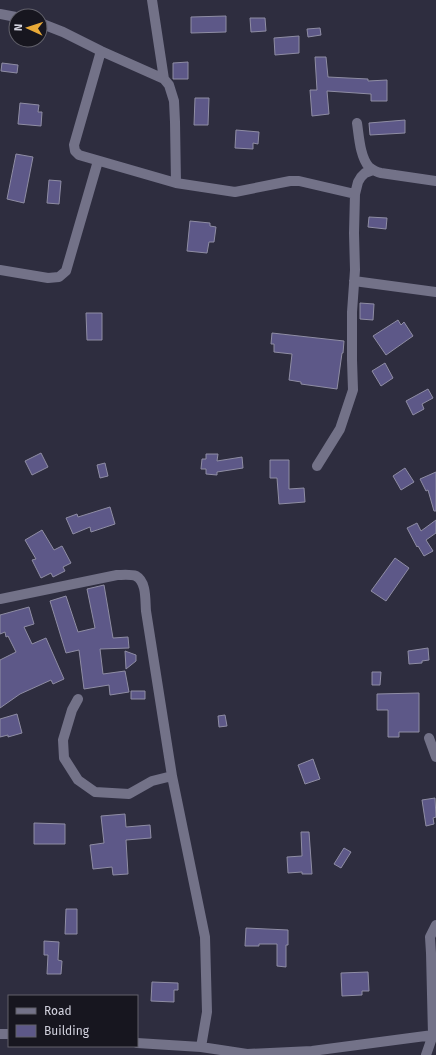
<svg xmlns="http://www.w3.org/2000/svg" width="436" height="1055" viewBox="0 0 436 1055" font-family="'Fira Sans',sans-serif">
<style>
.building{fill:#5d5888;stroke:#8f8da4}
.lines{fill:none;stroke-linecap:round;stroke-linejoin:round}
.minor{stroke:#737288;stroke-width:10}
</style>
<rect width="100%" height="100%" fill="#2e2d3f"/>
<path class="building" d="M226,16V32L191,33V17Z
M250,18H265L266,31L251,32Z
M320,28L321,35L308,37L307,29Z
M299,36V53L275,55L274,38Z
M315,57H326L328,77L368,79V81L387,80V101H371V94L327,91L329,114L312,116L310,90H317Z
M188,62V79H173V63Z
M2,63L18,65L17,73L1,71Z
M195,98H209L208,125H194Z
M20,103L39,105L38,112H42L41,126L18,124Z
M405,120V133L370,135L369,123Z
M236,130L259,132L258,144L253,143V149L235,148Z
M16,154L33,157L24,203L7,199Z
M49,180L61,181L59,204L47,203Z
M369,217L387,218L386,229L368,227Z
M190,221L210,223V226L216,227L214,242H209L207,253L187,251Z
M360,303L374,304L373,320L360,319Z
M86,313H102V340H87Z
M398,320L401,325L404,322L413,336L386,355L373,336Z
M272,333L344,341L343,353H342L337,389L301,384V382L289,380L292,354L274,352V344H271Z
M385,363L393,378L381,386L372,371Z
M428,389L433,398L422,404L424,409L413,415L406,401Z
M41,453L48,467L32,475L25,461Z
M206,454H218L217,461L242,457L243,468L217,472V475L206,474V469H201L202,459H206Z
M270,460H289V489L304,488L305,502L279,504L277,478H270Z
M105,463L108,476L100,478L97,465Z
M405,468L414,482L401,490L393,476Z
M436,472V511H434L428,490L426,491L420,479Z
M110,507L115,524L91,532L90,527L73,534L66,518L77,514L78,517Z
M436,520V533L426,540L433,551L424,556L418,546L417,547L407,528L417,523L421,531Z
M42,530L54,550L62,546L71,563L63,567L65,571L53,577L51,573L41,578L32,560L36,559L25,540Z
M395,558L409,568L386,601L371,591Z
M104,585L113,638L128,637L129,648L100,649L103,674L125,671L129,692L110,695L109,685L84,689L79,650L66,653L50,601L66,596L78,632L95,628L87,589Z
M29,607L34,624L24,627L32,644L46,638L64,679L53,684L51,680L20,694L0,708V660L16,652L8,636L6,637L5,632L0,634V615Z
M428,648L429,660L422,661V663L409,664L408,651Z
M125,651L136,655V661L126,669Z
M372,672H381L380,685H372Z
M131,691H145V699H131Z
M419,693V732H399V737H388V710H377V694Z
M17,714L22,733L8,737V735L0,737V719Z
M225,715L227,726L219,727L218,716Z
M313,759L320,779L305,784L298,765Z
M435,798L436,817L433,818L434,824L426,826L422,800Z
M125,814L126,827L150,825L151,838L126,840L128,874L113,875L112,867L93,869L90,845L104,843L101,816Z
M34,823L65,824V844H34Z
M301,832H309L312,874H302V872L288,873L287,857L302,856Z
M344,848L351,852L341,868L334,864Z
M66,909H77V934H65Z
M246,928L288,930V945H286V967L277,966V944H259V946H245Z
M44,941L59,942L58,960L62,961L61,974H47L48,955H44Z
M368,972L369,991H362V995L342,996L341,973Z
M152,982L178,983V990H174V1002L151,1001Z"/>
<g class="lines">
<path class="minor" d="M152,0L164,79
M0,14L16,17
M40,23L63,32L101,51L164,79L169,85L174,101L175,122L176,183
M101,51L74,145L75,151L79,155L176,183L235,192L290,181H299L355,194
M357,123C359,136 360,157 369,167C373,170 376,172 381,173L436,181
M0,270L48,278L59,277L66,271L98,161
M354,281L436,292
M317,466L340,429L353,390L352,360V312L355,270L354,233L355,194L358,182L361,177L365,173L373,170
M0,599L117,575C122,575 131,574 136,576C147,582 145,601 146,611L172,776L205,937L207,1012L201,1047
M78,699L72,710L63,740L64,758L78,780L95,792L129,794L152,781L172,776
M429,738L436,757
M0,1034H9
M137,1043L201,1047L247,1054L312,1051L433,1035L436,1036
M426,1055L433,1035L431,953L430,937L436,925"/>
</g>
<rect x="8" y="995" width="130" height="52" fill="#17161f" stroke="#62616b"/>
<rect x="16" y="1008" width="20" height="6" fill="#737288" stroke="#62616b"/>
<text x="44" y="1015" font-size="12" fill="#d2d2de">Road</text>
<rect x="16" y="1025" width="20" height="12" fill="#5d5888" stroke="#62616b"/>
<text x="44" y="1035" font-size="12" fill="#d2d2de">Building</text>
<g transform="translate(28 28) rotate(273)"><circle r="19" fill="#17161f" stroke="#62616b"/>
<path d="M0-3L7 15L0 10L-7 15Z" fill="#e9aa38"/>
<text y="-6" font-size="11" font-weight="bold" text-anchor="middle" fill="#d2d2de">N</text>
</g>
</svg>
